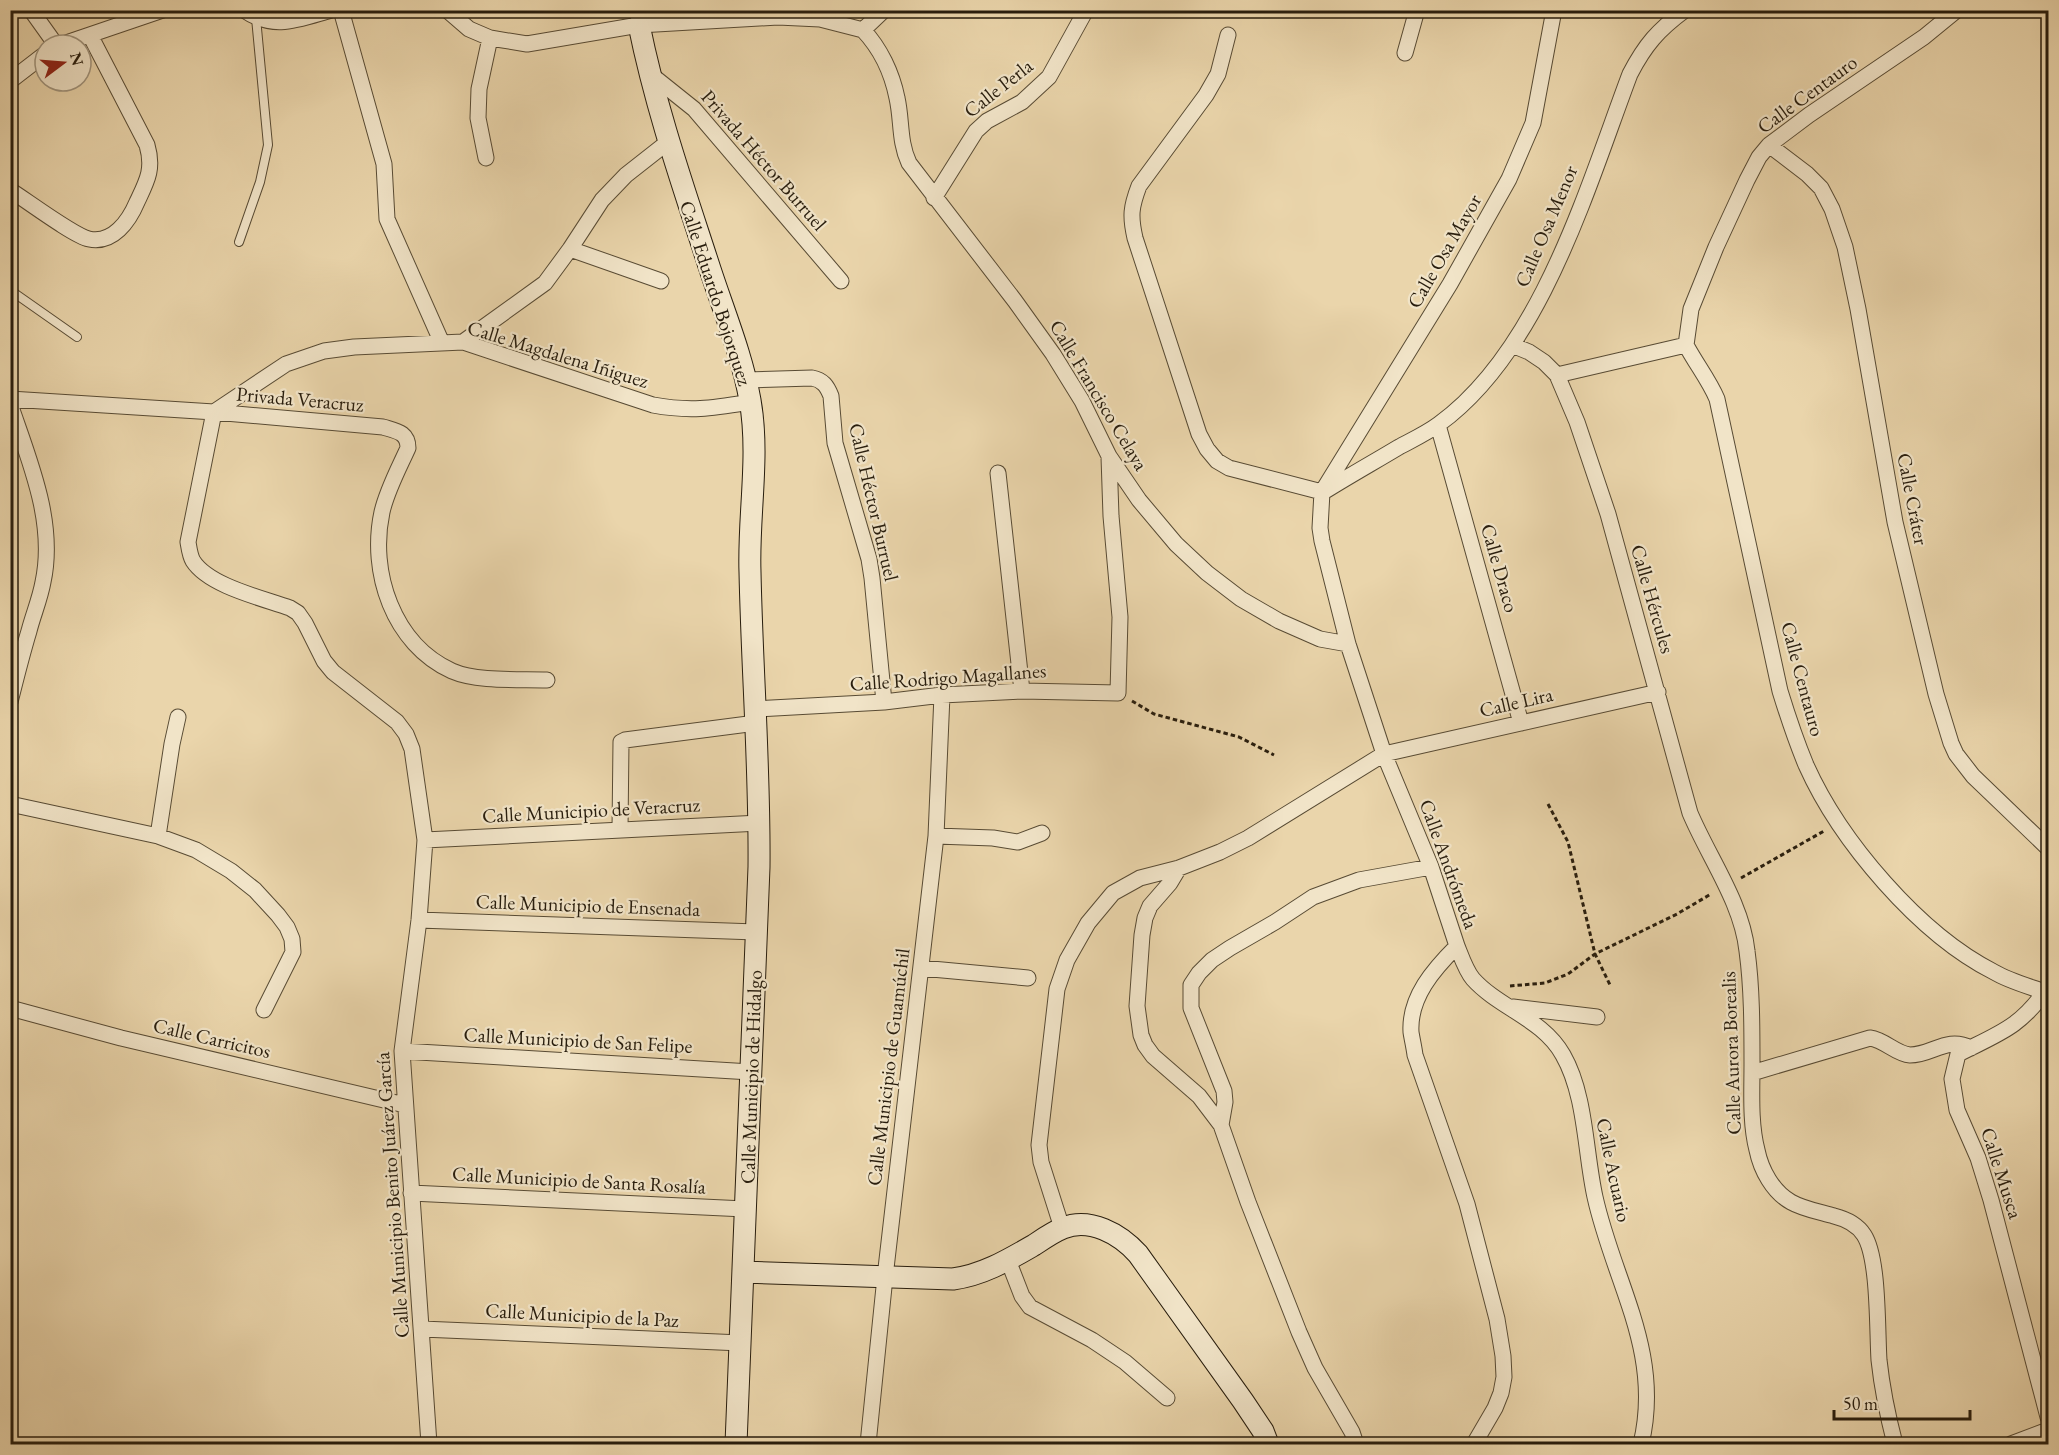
<svg xmlns="http://www.w3.org/2000/svg" width="2059" height="1455" viewBox="0 0 2059 1455" font-family="'EB Garamond',serif">
<style>
.lines{fill:none;stroke-linecap:round;stroke-linejoin:round}
.lane-casing{stroke:#584b34;stroke-width:10}
.street-casing{stroke:#584b34;stroke-width:17}
.secondary-casing{stroke:#281d0d;stroke-width:23}
.path{stroke:#281d0d;stroke-width:3;stroke-dasharray:4.5 3;stroke-linecap:butt}
.lane{stroke:#f1e4c8;stroke-width:8}
.street{stroke:#f1e4c8;stroke-width:15}
.secondary{stroke:#f1e4c8;stroke-width:21}
.labels{text-anchor:middle;stroke-width:4.5;stroke-linejoin:round;paint-order:stroke}
.street-label{font-size:20px;fill:#281d0d;stroke:#f1e4c8}
</style>
<rect width="100%" height="100%" fill="#ead5ab"/>
<filter id="stains"><feTurbulence type="fractalNoise" baseFrequency=".00333" numOctaves="4"/><feColorMatrix values="0 0 0 0 .2 0 0 0 0 .09 0 0 0 0 .02 0 0 0 .5 -.17"/></filter>
<radialGradient id="worn" r=".72"><stop offset=".6" stop-color="#630" stop-opacity="0"/><stop offset="1" stop-color="#630" stop-opacity=".3"/></radialGradient>
<g class="lines">
<defs>
<path id="lane" d="M239,242L260,182L268,145L256,18
M10,290L77,337"/>
<path id="street" d="M31,10L56,45
M244,10C274,31 299,19 331,10
M341,10L384,164L387,219L442,343
M447,10L469,29L490,38L527,44L639,25L778,17L820,19L863,30
M863,30C880,48 892,73 897,98C902,120 899,142 909,163L1015,301L1053,354L1082,401L1109,456L1139,500L1176,544L1207,573L1241,599L1279,621L1320,639L1348,644
M863,30L884,10
M1228,35L1218,74L1206,95L1139,186C1131,207 1130,216 1135,238L1199,434L1207,449L1217,461L1229,468L1322,492
M60,45L163,10
M1405,53L1417,10
M649,73L694,109L841,281
M10,81L45,54
M1769,145L1807,174L1821,188L1832,209L1845,247L1858,309L1895,522L1936,694L1951,743L1956,754L1973,776L2048,848
M486,158L478,118L479,89L490,38
M10,190C26,200 74,236 89,239C113,244 129,221 137,202C147,181 154,169 147,145L90,35
M934,198L976,131L987,121L1022,102L1049,77L1086,10
M570,249L661,281
M463,342L545,283L570,249L602,200L626,175L668,142
M1512,345L1529,352L1544,362L1557,375L1577,422L1608,514L1690,813C1709,858 1742,903 1747,951C1752,988 1752,1027 1752,1064C1752,1092 1750,1123 1757,1150C1761,1170 1773,1192 1791,1202C1803,1209 1820,1212 1834,1216C1846,1219 1857,1224 1864,1235C1879,1258 1877,1329 1879,1360C1882,1388 1888,1417 1895,1444
M1686,345C1696,364 1709,380 1717,399L1780,691C1788,717 1796,741 1806,765C1840,841 1919,934 1994,972C2009,981 2028,986 2045,992L2048,997
M1557,375L1686,345L1691,309L1716,247L1747,180L1759,157L1769,145L1809,115L1924,37L1957,10
M746,380L812,378C823,380 827,386 831,396L835,443L869,559L872,578L884,702
M10,399L214,412L286,364L324,351L354,347L463,342L653,405C691,412 713,408 750,402
M10,404C29,460 56,522 43,582C40,599 33,615 29,631C22,654 16,678 10,702
M1438,425L1521,723
M998,473L1022,691
M1325,491C1349,476 1374,462 1399,447C1412,440 1427,433 1439,424C1541,350 1587,188 1630,74C1645,45 1658,30 1685,10
M755,709L884,702L942,695L1022,691L1118,693L1120,617L1111,516L1109,457
M10,804L158,836L196,850L231,871L255,890L278,915L287,927L292,939L293,952L264,1010
M620,830L621,742L625,740L756,723
M158,836L172,744L178,717
M936,836L993,838L1018,842L1042,833
M425,840L760,823
M1179,868L1170,883L1150,906L1145,918L1142,935L1137,1006L1141,1035L1145,1045L1153,1056L1199,1096L1221,1125L1248,1202L1299,1332L1315,1368L1352,1432L1356,1444
M419,920L756,932
M1457,946C1461,956 1466,971 1473,979C1499,1008 1543,1019 1563,1055C1586,1095 1585,1152 1595,1197C1614,1283 1663,1352 1641,1444
M921,968L1028,978
M2048,987C2021,1027 2000,1033 1958,1054L1952,1079L1957,1110L1978,1158L1991,1200L2048,1417
M1513,1007L1597,1017
M10,1008L121,1038L405,1105
M402,1051L751,1072
M1752,1073L1870,1038C1885,1040 1896,1054 1910,1055C1933,1055 1946,1036 1971,1048
M1221,1125L1225,1102L1224,1091L1191,1008V985L1199,973L1212,960L1230,948L1275,922L1313,897L1359,880L1431,867
M411,1193L745,1209
M1062,1228L1041,1162L1039,1145L1057,989L1067,960L1088,923L1113,893L1140,878L1179,868L1220,852L1248,838L1384,754L1658,692
M1008,1260L1022,1296L1030,1307L1092,1340L1125,1362L1167,1398
M422,1329L741,1343
M429,1444L402,1051L419,920L425,840L412,749L406,734L397,722L333,672L324,661L305,623L298,613L290,608C262,598 209,586 193,561C190,556 189,548 188,542L214,412L383,427C396,431 408,432 408,448C399,468 387,490 382,512C369,572 393,644 452,671C477,682 519,679 547,680
M868,1444L885,1277L936,836L942,695
M1474,1444L1495,1408L1501,1393L1504,1377L1503,1356L1497,1319L1467,1204L1415,1055C1414,1047 1412,1039 1411,1032C1409,997 1434,969 1457,946L1431,867L1384,754L1348,644L1322,541L1320,528L1322,492L1450,284L1509,179L1533,123L1554,10
M2011,1444L2048,1430"/>
<path id="secondary" d="M639,25C656,109 684,189 710,269C724,312 742,355 750,400C760,456 748,515 750,572C752,670 760,768 759,867L736,1444
M743,1272L953,1279C983,1275 1008,1260 1034,1245C1043,1239 1053,1232 1063,1228C1090,1217 1120,1234 1138,1254L1243,1401L1263,1431L1268,1444"/>
</defs>
<use href="#lane" class="lane-casing"/>
<use href="#street" class="street-casing"/>
<use href="#secondary" class="secondary-casing"/>
<path class="path" d="M1132,701L1154,714L1239,737L1274,755
M1548,804L1568,842L1595,954L1610,985
M1741,878L1824,831
M1510,986L1545,983L1568,974L1595,954L1677,914L1711,894"/>
<use href="#lane" class="lane"/>
<use href="#street" class="street"/>
<use href="#secondary" class="secondary"/>
</g>
<g class="labels">
<g class="street-label">
<text transform="translate(998 88) rotate(-38)" y="7">Calle Perla</text>
<text transform="translate(1807 94) rotate(-36)" y="7">Calle Centauro</text>
<text transform="translate(764 160) rotate(49)" y="7">Privada Héctor Burruel</text>
<text transform="translate(1546 226) rotate(-67)" y="7">Calle Osa Menor</text>
<text transform="translate(1444 251) rotate(-60)" y="7">Calle Osa Mayor</text>
<text transform="translate(716 293) rotate(72)" y="7">Calle Eduardo Bojorquez</text>
<text transform="translate(558 354) rotate(17)" y="7">Calle Magdalena Iñiguez</text>
<text transform="translate(1099 395) rotate(59)" y="7">Calle Francisco Celaya</text>
<text transform="translate(300 399) rotate(5)" y="7">Privada Veracruz</text>
<text transform="translate(1913 499) rotate(79)" y="7">Calle Cráter</text>
<text transform="translate(874 502) rotate(77)" y="7">Calle Héctor Burruel</text>
<text transform="translate(1500 568) rotate(74)" y="7">Calle Draco</text>
<text transform="translate(1653 599) rotate(74)" y="7">Calle Hércules</text>
<text transform="translate(948 677) rotate(-4)" y="7">Calle Rodrigo Magallanes</text>
<text transform="translate(1803 679) rotate(75)" y="7">Calle Centauro</text>
<text transform="translate(1516 702) rotate(-13)" y="7">Calle Lira</text>
<text transform="translate(591 810) rotate(-3)" y="7">Calle Municipio de Veracruz</text>
<text transform="translate(1449 864) rotate(70)" y="7">Calle Andrómeda</text>
<text transform="translate(588 905) rotate(2)" y="7">Calle Municipio de Ensenada</text>
<text transform="translate(212 1038) rotate(13)" y="7">Calle Carricitos</text>
<text transform="translate(578 1040) rotate(3)" y="7">Calle Municipio de San Felipe</text>
<text transform="translate(1731 1053) rotate(-92)" y="7">Calle Aurora Borealis</text>
<text transform="translate(888 1067) rotate(-83)" y="7">Calle Municipio de Guamúchil</text>
<text transform="translate(751 1077) rotate(-88)" y="7">Calle Municipio de Hidalgo</text>
<text transform="translate(1614 1170) rotate(78)" y="7">Calle Acuario</text>
<text transform="translate(2002 1173) rotate(72)" y="7">Calle Musca</text>
<text transform="translate(579 1180) rotate(3)" y="7">Calle Municipio de Santa Rosalía</text>
<text transform="translate(392 1195) rotate(-94)" y="7">Calle Municipio Benito Juárez García</text>
<text transform="translate(582 1315) rotate(3)" y="7">Calle Municipio de la Paz</text>
</g>
</g>
<rect width="2059" height="1455" fill="none" stroke="#ead5ab" stroke-width="36"/>
<rect x="12" y="12" width="2035" height="1431" fill="none" stroke="#281d0d" stroke-width="3"/>
<rect x="18" y="18" width="2023" height="1419" fill="none" stroke="#281d0d" stroke-width="1.5"/>
<g transform="translate(63 63) rotate(74)"><circle r="28" fill="#f1e4c8" stroke="#a1947d" stroke-width="1.5"/>
<path d="M0-4.5L10 22L0 15L-10 22Z" fill="#8f2418"/>
<text y="-9" font-size="16" font-weight="bold" text-anchor="middle" fill="#281d0d">N</text>
</g>
<path d="M1834 1410v9h136v-9" fill="none" stroke="#281d0d" stroke-width="3"/>
<text x="1843" y="1410" font-size="18" fill="#281d0d" stroke="#f1e4c8" stroke-width="4.5" paint-order="stroke">50 m</text>
<rect width="100%" height="100%" filter="url(#stains)"/>
<rect width="100%" height="100%" fill="url(#worn)"/>
</svg>
